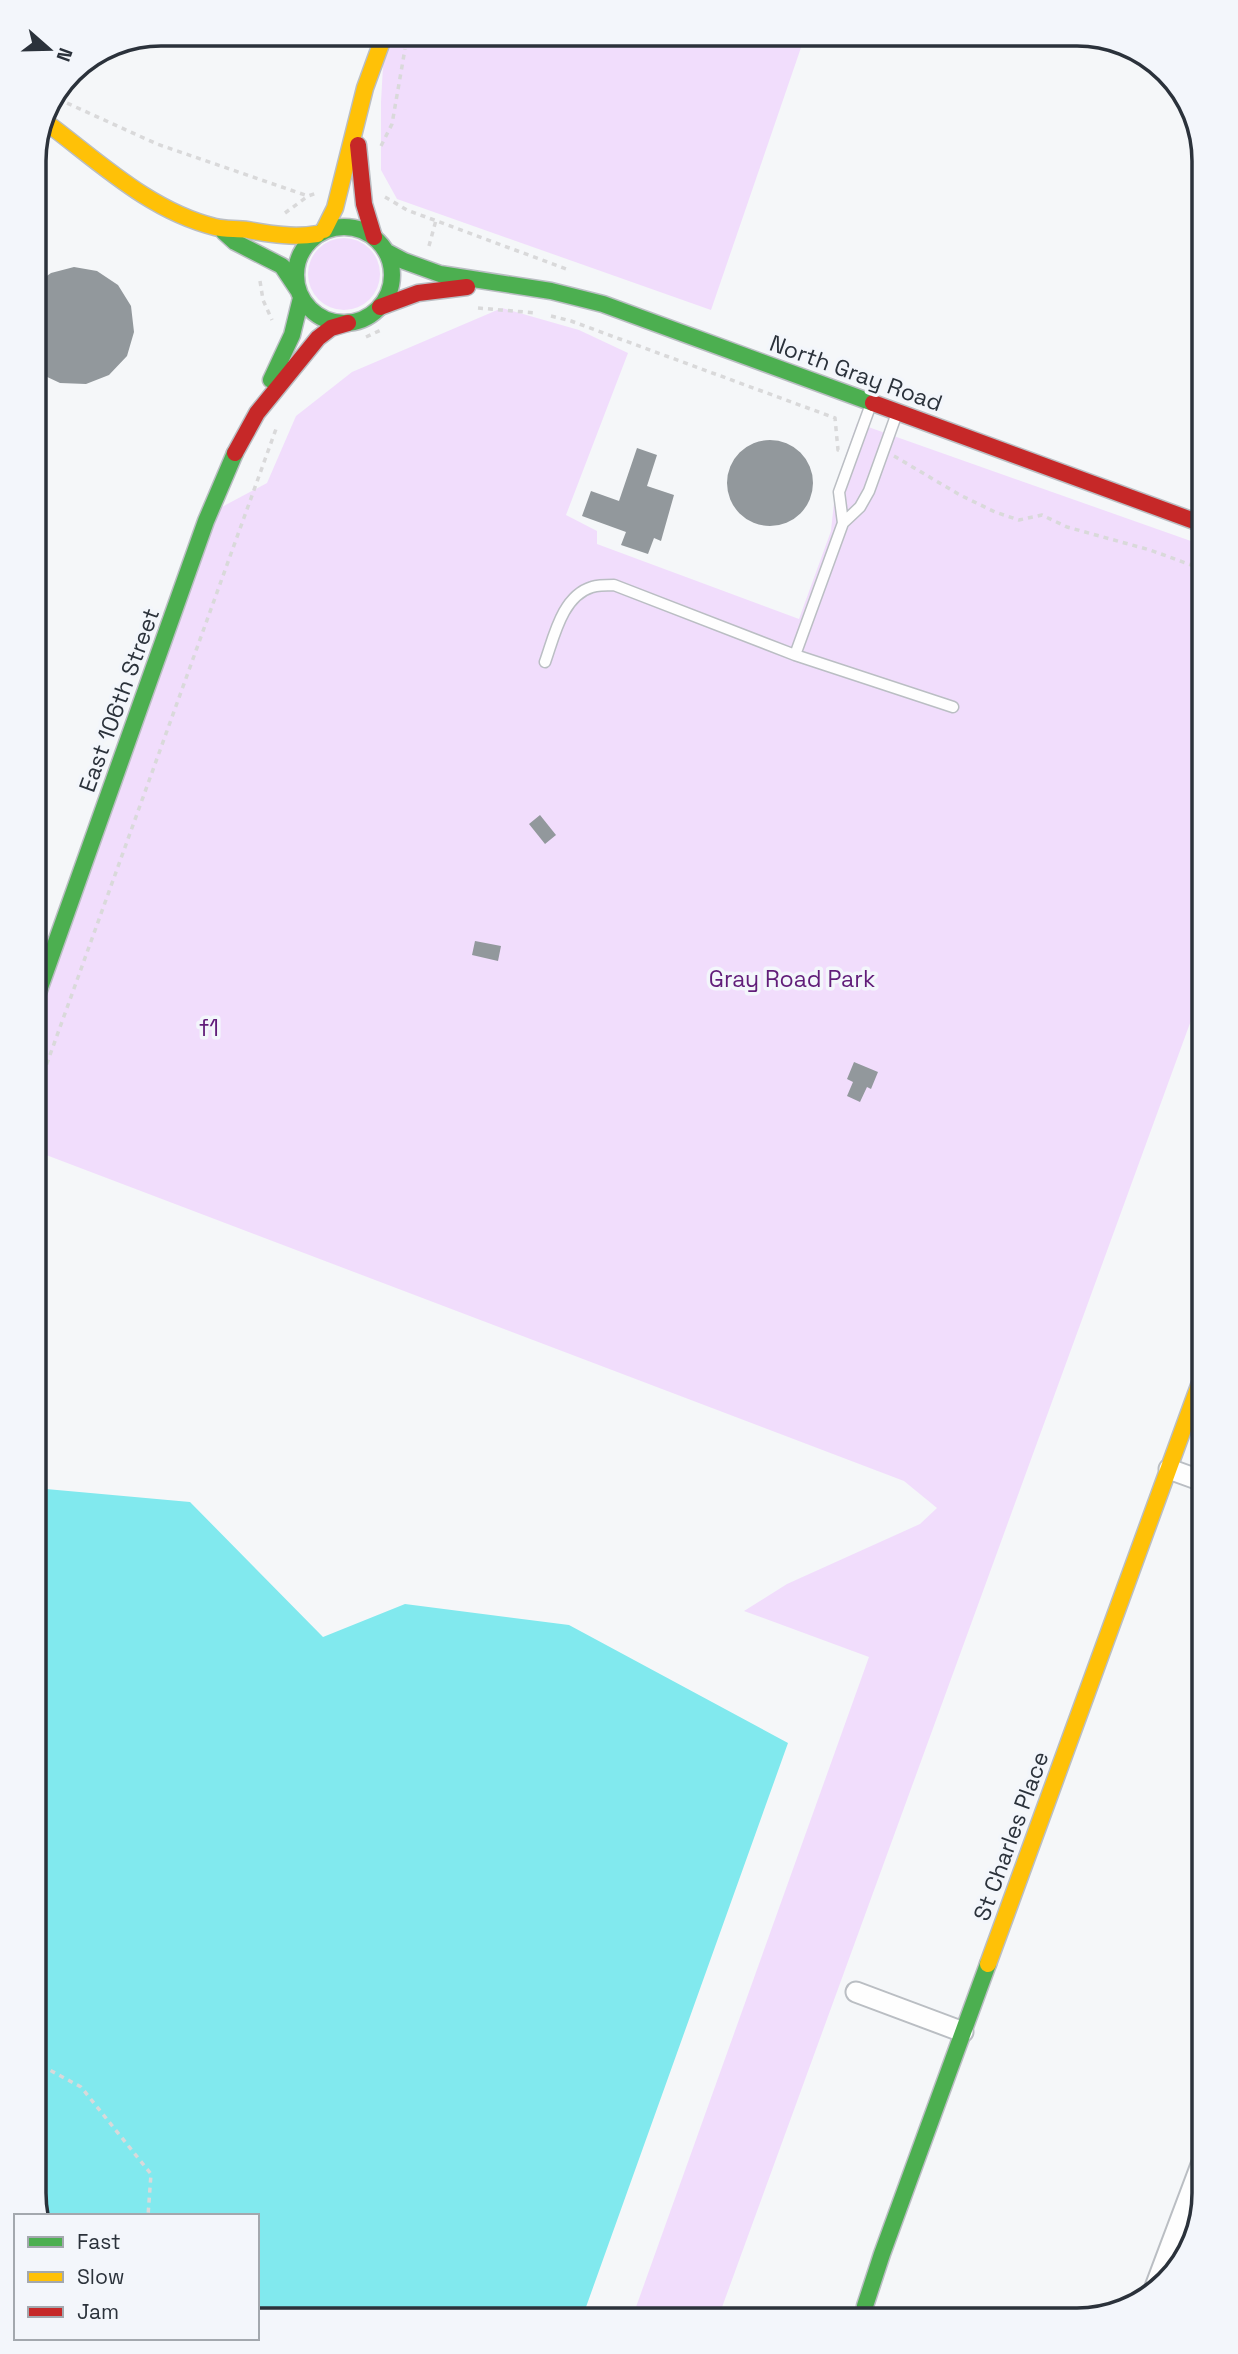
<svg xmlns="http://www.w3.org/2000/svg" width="1238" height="2354" viewBox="0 0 1238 2354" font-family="'Space Grotesk',sans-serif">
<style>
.green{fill:#f1ddfc}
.water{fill:#81e9ee}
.building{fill:#92989c}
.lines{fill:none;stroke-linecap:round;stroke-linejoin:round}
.lane-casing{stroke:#babec3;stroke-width:13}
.street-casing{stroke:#babec3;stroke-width:23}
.fast-casing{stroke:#babec3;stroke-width:19}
.slow-casing{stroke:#babec3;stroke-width:19}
.jam-casing{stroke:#babec3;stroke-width:19}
.path{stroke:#d9d9da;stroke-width:3.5;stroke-dasharray:5 5;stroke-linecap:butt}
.lane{stroke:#fefefe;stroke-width:10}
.street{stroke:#fefefe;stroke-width:19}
.fast{stroke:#4caf50;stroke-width:16}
.slow{stroke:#ffc107;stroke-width:16}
.jam{stroke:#c62828;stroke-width:16}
.labels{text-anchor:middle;stroke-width:7;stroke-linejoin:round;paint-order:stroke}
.street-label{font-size:23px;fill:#2b323b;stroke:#f3f6fb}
.park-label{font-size:23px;fill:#611d79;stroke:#f3f6fb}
.rim{fill:none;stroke:#2b323b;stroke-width:3.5}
</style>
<rect width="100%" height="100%" fill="#f5f7f9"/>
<path class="green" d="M390,33H806L711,310L397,199L381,170V102L384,48Z
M308 274a36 36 0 1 1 72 0a36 36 0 1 1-72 0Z
M502,308L579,330L628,353L566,515L597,531V544L799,619L831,531L836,483L857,423L1205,546V982L717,2321H631L869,1657L744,1611L787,1584L920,1524L937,1508L904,1481L33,1150V1018L218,509L267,483L296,416L352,372Z"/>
<path class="water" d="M46,1489L190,1502L323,1637L405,1604L569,1625L788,1743L581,2321H257V2216H38L33,2194V1525Z"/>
<path class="building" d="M74,267L97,271L118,285L131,306L134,332L127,356L109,375L86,384L60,383L43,375L33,365V286L51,273Z
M727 483a43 43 0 1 1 86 0a43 43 0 1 1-86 0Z
M637,448L657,455L647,486L674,495L661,541L654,538L648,554L621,545L626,532L582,516L591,491L619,501Z
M540,815L556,835L545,844L529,824Z
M475,941L501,946L498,961L472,955Z
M854,1062L878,1072L871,1089L867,1087L860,1102L847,1096L853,1082L847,1079Z"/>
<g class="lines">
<defs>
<path id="lane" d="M843,523L839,492L871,404
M795,655L843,523L860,507L869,491L897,413
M545,662C554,637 562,596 592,587C598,585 607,585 614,585L795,655L953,707"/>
<path id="street" d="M1169,1469L1205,1482
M856,1992L963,2032
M1155,2287L1205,2154"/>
<path id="fast" d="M296 275a48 48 0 1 1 96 0a48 48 0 1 1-96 0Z
M224,232L235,242L282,266L298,290
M387,252L404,261L440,274L551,291L603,304L873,403
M271,380L292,335L301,298
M33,1007L206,521L235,453
M864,2321L865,2306L882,2254L988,1964"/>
<path id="slow" d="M47,123C99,162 150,211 215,227C226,230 237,228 248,230C271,234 293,238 317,234
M324,230L335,208L365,88L385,33
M988,1964L1205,1369"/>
<path id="jam" d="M358,145L364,204L374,237
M380,307L418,293L467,287
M873,403L1205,525
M235,453L257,413L318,338L331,328L348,323"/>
</defs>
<use href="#lane" class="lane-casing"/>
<use href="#street" class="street-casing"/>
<use href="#fast" class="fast-casing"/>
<use href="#slow" class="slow-casing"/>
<use href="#jam" class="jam-casing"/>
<path class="path" d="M58,99L157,144L308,196L317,193
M381,146L392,124L405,49
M385,197L407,210L569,270
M285,213L308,196
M429,246L436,220
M260,281L263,300L272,320
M478,308L536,313
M551,316L571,321L835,418L838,450L842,451
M366,337L381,330
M894,456L960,495L995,512L1019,520L1042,515L1046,517L1067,527L1150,550L1205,570
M33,1102L276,429
M33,2061L81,2087L151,2174L148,2216"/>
<use href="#lane" class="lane"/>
<use href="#street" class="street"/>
<use href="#fast" class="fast"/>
<use href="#slow" class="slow"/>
<use href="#jam" class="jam"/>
</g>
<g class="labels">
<g class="street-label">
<text transform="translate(856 373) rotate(20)" y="8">North Gray Road</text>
<text transform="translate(119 700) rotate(-70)" y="8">East 106th Street</text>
<text transform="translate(1011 1836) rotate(-70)" y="8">St Charles Place</text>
</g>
<g class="park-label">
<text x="792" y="987">Gray Road Park</text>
<text x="209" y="1036">f1</text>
</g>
</g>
<path d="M0 0H1238V2354H0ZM161 46H1077A115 115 0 0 1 1192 161V2193A115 115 0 0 1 1077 2308H161A115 115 0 0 1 46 2193V161A115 115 0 0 1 161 46Z" fill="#f3f6fb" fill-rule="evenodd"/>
<path class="rim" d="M161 46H1077A115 115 0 0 1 1192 161V2193A115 115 0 0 1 1077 2308H161A115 115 0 0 1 46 2193V161A115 115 0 0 1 161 46Z"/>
<rect x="14" y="2214" width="245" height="126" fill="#f3f6fb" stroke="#a3a8ae" stroke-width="2"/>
<rect x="28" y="2237" width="35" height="10" fill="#4caf50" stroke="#a3a8ae" stroke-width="2"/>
<text x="77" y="2249" font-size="21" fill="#2b323b">Fast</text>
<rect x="28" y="2272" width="35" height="10" fill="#ffc107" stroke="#a3a8ae" stroke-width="2"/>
<text x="77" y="2284" font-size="21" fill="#2b323b">Slow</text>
<rect x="28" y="2307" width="35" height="10" fill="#c62828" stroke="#a3a8ae" stroke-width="2"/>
<text x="77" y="2319" font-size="21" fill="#2b323b">Jam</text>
<g transform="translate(49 49) rotate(110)" stroke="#f3f6fb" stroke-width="5" paint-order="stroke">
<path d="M0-5L12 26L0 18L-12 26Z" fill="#2b323b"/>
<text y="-10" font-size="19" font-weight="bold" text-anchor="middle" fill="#2b323b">N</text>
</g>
</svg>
